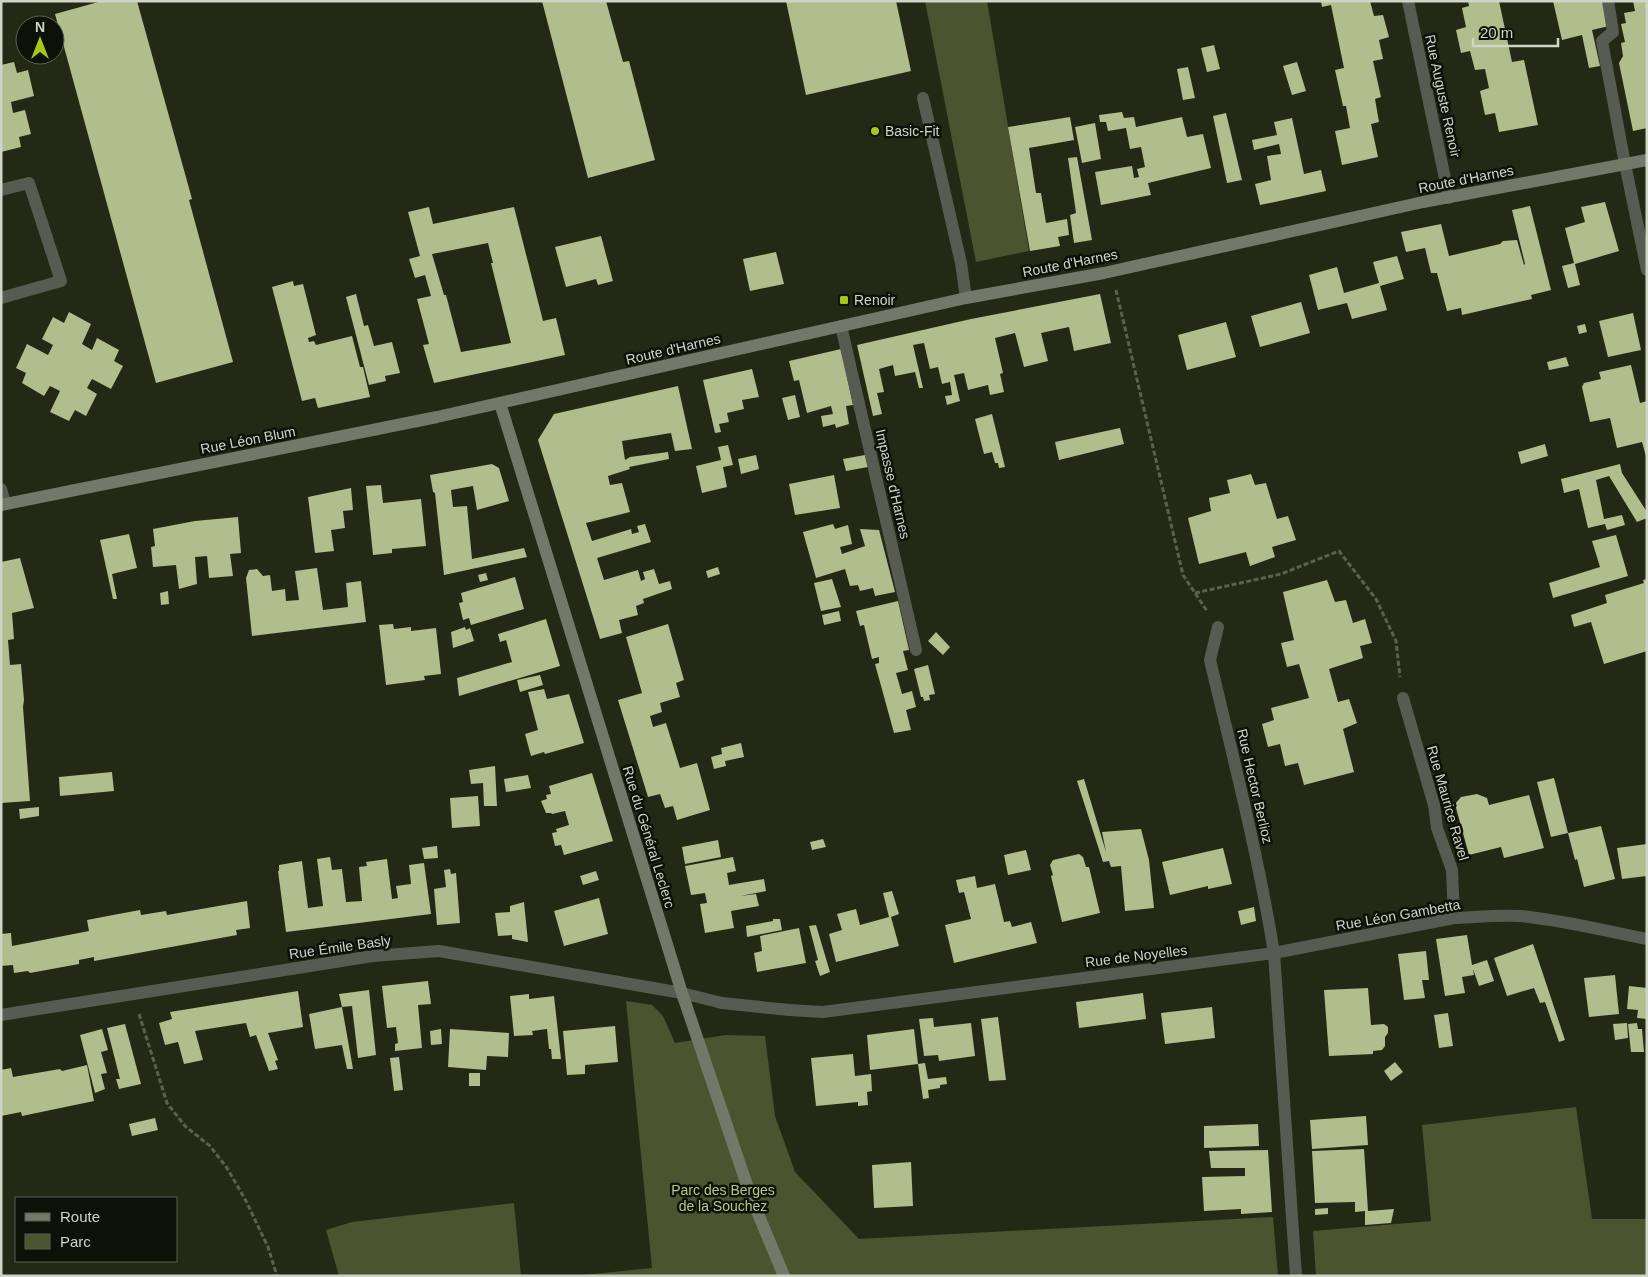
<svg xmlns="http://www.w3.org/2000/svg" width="1648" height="1277" viewBox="0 0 1648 1277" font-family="Arial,sans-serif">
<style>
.green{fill:#4b542f}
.building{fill:#b0bd8c;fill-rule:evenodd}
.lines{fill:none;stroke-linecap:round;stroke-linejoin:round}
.path{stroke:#5c614f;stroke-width:3;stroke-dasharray:5 2.5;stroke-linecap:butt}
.lane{stroke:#585b51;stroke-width:12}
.street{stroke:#585b51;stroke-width:12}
.secondary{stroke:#737868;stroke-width:12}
.poi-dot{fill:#a9c71b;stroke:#0e1108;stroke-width:2}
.labels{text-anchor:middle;stroke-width:5;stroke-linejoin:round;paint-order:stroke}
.street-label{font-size:14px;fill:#d0d4c7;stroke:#0e1108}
.poi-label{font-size:14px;fill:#d0d4c7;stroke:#0e1108;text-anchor:start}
.park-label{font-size:14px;fill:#b6c880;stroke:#0e1108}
</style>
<rect width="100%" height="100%" fill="#242915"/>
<path class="green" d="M925,1H987L1029,251L976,262Z
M626,1001L652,1005L663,1016L675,1043L726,1035L765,1036L775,1116L795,1172L859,1239L1273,1217L1278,1276H574L652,1268Z
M1576,1107L1592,1219H1647V1276H1316L1313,1231L1431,1221L1422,1125Z
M514,1203L521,1276H339L326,1230L352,1222Z"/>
<path class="building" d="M102,1H137L192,199L189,200L233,362L156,383L55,14Z
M542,1H606L623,62L629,61L655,160L588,178Z
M786,1H896L911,71L806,95Z
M1321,1H1370L1374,16L1383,15L1389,37L1379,40L1383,59L1373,61L1381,97L1375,99L1379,122L1371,124L1378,157L1342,165L1335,131L1350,128L1346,106H1343L1335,70L1344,68L1331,5L1322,7Z
M1468,1H1499L1512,62L1524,60L1538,125L1499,132L1495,113L1485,115L1480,91L1489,88L1485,69L1475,70L1470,51L1461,53L1456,30L1466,27L1462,8L1469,6Z
M1553,1H1603L1609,26L1592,30L1600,66L1589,68L1582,35L1562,40Z
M1633,1H1647V128L1633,131L1619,63L1623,56L1621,43L1625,42L1621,24L1626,23L1624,13L1635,11Z
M1214,45L1220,69L1207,72L1201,48Z
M14,62L17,73L28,70L34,96L11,102L13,113L25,110L31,134L19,137L21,147L1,152V65Z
M1297,62L1306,91L1292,95L1283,66Z
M1188,67L1195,98L1183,100L1177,69Z
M1122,112L1124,118L1134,117L1136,127L1182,117L1187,137L1203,134L1211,168L1148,183L1151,195L1101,205L1095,172L1132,166L1134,178L1139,177L1137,169L1145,167L1141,147L1130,149L1126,128L1108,131L1106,122H1100L1099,115Z
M1226,113L1242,180L1227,183L1213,116Z
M1070,117L1074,140L1029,148L1036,193H1041L1046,223L1067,219L1069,235L1058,237L1060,246L1030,251L1008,127Z
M1292,118L1304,174L1321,170L1326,191L1260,205L1255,184L1271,180L1267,156L1281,154L1279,144L1254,150L1252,140L1277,135L1274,122Z
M1095,123L1101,159L1082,163L1075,127Z
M1077,157L1092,240L1074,243L1070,215L1076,213L1068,158Z
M1605,202L1619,251L1575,264L1580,285L1568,288L1562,266L1574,263L1565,228L1585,222L1581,207Z
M1530,206L1551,290L1531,295L1532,299L1462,315L1461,308L1447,311L1437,273H1431L1425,248L1406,252L1401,232L1441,224L1449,256L1500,244L1503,241L1517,240L1524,265L1525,264L1512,210Z
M429,207L433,224L514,207L543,321L556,318L565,355L434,383L423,345L429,344L417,299L431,296L425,275L415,278L409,259L420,256L408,212ZM488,243L493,263H491L511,343L461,352L446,295H444L432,254Z
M601,236L613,281L598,285L596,279L566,287L555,247Z
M776,252L784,284L750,291L743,259Z
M1397,256L1404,279L1380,286L1387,310L1352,319L1347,303L1318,310L1309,275L1337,267L1344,293L1379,283L1373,262Z
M293,281L294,286L303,284L316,335L308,338L309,342L314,341L316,345L352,336L360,367H363L370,397L318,408L315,398L302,401L272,287Z
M356,294L364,326L368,325L374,346L392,342L400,373L385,376L386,381L369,385L346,297Z
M1100,294L1111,343L1074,351L1069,327L1041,333L1048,361L1024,367L1015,333L995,338L1003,373L1000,374L1004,392L990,395L988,385L968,390L964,373L954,375L960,401L947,405L945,396L952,395L950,382L942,384L938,367L930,369L924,343L913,345L923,388H919L915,372L895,376L893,365L879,369L884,392L877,393L882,414L873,416L857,345L971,319Z
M1301,302L1310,333L1260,347L1251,316Z
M69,312L91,324L82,344L92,350L97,338L119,350L114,361L123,366L111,389L92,379L87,388L97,394L86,416L75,410L69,421L50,412L60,391L50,386L44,396L22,383L26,373L16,368L27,344L48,355L53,345L42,339L53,317L64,323Z
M1633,313L1641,350L1608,357L1599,321Z
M1226,322L1236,357L1187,370L1178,335Z
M1585,324L1587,332L1579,334L1577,326Z
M841,349L853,405L846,406L849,424L836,428L835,424L823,427L821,416L833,414L831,406L807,413L799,380L794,381L789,361Z
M1566,357L1569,366L1549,370L1547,362Z
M1631,365L1640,403L1647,401V460L1642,442L1617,448L1610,418L1590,422L1582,387L1584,383L1601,379L1599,372Z
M752,369L759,397L742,400L744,409L727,413L729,422L719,424L721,432L715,433L703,380Z
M678,386L692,449L675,451L671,433L622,441L625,460L630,457L668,452L669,459L629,467L630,469L608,476L610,485L622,483L630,512L586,523L592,541L631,529L632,534L639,532L637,526L645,524L651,542L597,558L604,580L638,570L641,581L645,579L643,572L654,569L659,584L670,581L672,589L643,599L644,603L636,606L638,615L619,620L622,633L600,639L538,440L554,414Z
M795,395L800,417L788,420L782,398Z
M992,414L1005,467L999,468L998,463H995L992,452L984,454L975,419Z
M1120,428L1124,444L1059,460L1055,442Z
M1545,444L1548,456L1521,464L1518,452Z
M728,445L733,465L723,467L727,487L702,493L696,466L721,460L718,447Z
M756,455L759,469L741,474L738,459Z
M865,455L868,467L846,471L843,459Z
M492,464L499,468L509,501L477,510L473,486L451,490L453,507L467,506L472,559L524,548L527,557L444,575L435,493L433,492L430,475Z
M1620,464L1622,473L1647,512V518L1637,522L1609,476L1596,480L1604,519L1622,515L1625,525L1607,530L1605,524L1588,528L1579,489L1564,493L1561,479Z
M1251,474L1255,485L1266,483L1277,519L1288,516L1296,540L1272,547L1275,557L1250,566L1246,552L1199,564L1188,518L1211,511L1209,498L1230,493L1227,480Z
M834,475L840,508L795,515L789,484Z
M381,485L383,503L421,499L426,546L392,549V553L373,555L366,486Z
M351,488L353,510L343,511L345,528L331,530L334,551L315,553L308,497Z
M238,517L241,553L230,554L233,576L209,578L207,556L195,557L197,584L179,589L176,565L153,567L151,547L155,546L153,529L195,521Z
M833,524L835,529L848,525L852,544L840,547L842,554L865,546L860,529L879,530L895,592L875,596L873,588L860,591L858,585L850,586L845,569L816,578L803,532Z
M129,534L137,568L112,574L117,599H113L100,540Z
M1616,535L1628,576L1553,598L1549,583L1600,567L1592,541Z
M20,558L34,608L12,613L14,639L8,640L10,665L21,664L24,700L23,707L30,801L1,803V562Z
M718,567L720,574L708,578L706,571Z
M317,568L323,610L348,607L346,583L361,581L366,622L252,636L246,578L249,570L257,569L263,576L270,575L272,591L285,589L286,601L299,600L295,571Z
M486,573L488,580L480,582L478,575Z
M515,577L524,609L471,625L469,618L463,620L459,603L463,602L461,593Z
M832,579L841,607L821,611L814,583Z
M1647,579V651L1604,664L1591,622L1574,627L1571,615L1607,603L1605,595L1644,583L1643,580Z
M1327,580L1335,602L1346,600L1353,623L1365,619L1372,643L1360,646L1363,658L1329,669L1338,702L1349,699L1357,723L1343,729L1354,772L1304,785L1298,763L1285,766L1280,744L1268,747L1262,724L1274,720L1271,708L1309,698L1299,664L1287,667L1281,643L1294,640L1283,592Z
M168,591L169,604L161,605L160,593Z
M898,601L909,650L903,651L908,670L896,673L902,694L912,691L916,707L906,710L911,730L894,733L875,664L879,663V657L872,659L864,625L860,626L856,611Z
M839,611L841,621L824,625L822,615Z
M546,619L560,666L459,696L457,678L512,662L506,640L500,642L498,634Z
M393,624L394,629L411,627V631L436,628L441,674L424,676L425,680L386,685L379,625Z
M668,624L684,680L676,683L680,697L660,703L662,712L650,716L653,727L666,723L680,768L697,763L710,810L677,820L673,806L665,808L660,794L648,797L618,700L642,693L626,637Z
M465,627L466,630L470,628L474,641L453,648L451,632Z
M936,632L950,647L943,655L928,641Z
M928,665L935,694L929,695L930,700L924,701L923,697H921L914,669Z
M540,675L543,685L520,692L517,680Z
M544,689L547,699L569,694L584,743L545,754L544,752L531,756L525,734L538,730L528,692Z
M741,743L744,757L725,761L726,766L714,769L711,757L722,754L721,748Z
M495,766L497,806H484L483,783L471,784L469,770Z
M112,772L114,791L60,796L59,777Z
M592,773L613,841L564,855L561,845L555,846L552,833L557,832L556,829L569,825L565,811L552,814L551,813H546L541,801L547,799L546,795L551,794L549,786Z
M528,775L531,788L506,792L504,779Z
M1554,778L1568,833L1551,837L1537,782Z
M1084,779L1106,852L1102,832L1141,829L1149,860L1154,908L1125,911L1121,866L1111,867L1109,861L1103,862L1077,781Z
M1477,794L1487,798L1489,805L1529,795L1544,848L1504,858L1501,847L1469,855L1455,804L1461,797Z
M478,796L480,826L452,828L450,798Z
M39,807V816L20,819L19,809Z
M1601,826L1615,879L1584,887L1577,859L1575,860L1568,833Z
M823,839L826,847L812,850L810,842Z
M718,840L721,857L685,864L682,847Z
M1647,844V876L1622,879L1617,848Z
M437,846L438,858L424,859L422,848Z
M1223,848L1232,884L1208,889V886L1170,895L1162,862Z
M1026,850L1031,870L1008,875L1004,855Z
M1079,854L1083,857L1086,867H1089L1100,913L1062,922L1051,876L1053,875L1050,865L1053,860Z
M330,857L332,870L342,869L346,902L362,901L359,867L367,866L366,862L387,859L392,899L398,898L396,886L411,884L409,865L424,863L431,914L286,932L278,871H279V865L302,861L308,908L323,906L317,859Z
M733,857L736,871L727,873L729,885L764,879L766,891L740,896L756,894L759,906L731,911L734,928L705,933L700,904L707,903L705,893L691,895L685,866Z
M450,869L451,874L456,873L460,923L437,925L434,889L446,887L444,870Z
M596,871L599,880L583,885L580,876Z
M975,876L977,888L995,884L1004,922L1010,921L1012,927L1031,922L1037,943L954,963L945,925L971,919L964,892L959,893L956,880Z
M892,891L899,914L891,917L899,946L836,962L829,934L842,930L837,914L856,909L860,925L889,917L883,893Z
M599,898L608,934L564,946L554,911Z
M247,901L250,928L236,930L237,935L94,961V957L79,960V964L30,973L28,971L14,973L13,965L1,966V934L11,933L12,946L89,931L87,920L113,915L140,910L141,915L166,911L167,915Z
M524,902L528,942L512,939V935L498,936L495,913L510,912V906Z
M1254,907L1256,921L1241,925L1238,911Z
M773,919H780L782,930L747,937L746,926L773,921Z
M816,925L830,972L820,976L815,961L818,960L809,926Z
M799,928L806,963L757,972L754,953L762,951L760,936Z
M1467,935L1472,965L1487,960L1494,981L1479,986L1473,969L1474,975L1462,977L1465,993L1445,996L1436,939Z
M1533,944L1565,1040L1559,1042L1545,1002L1540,1003L1534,988L1507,996L1494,958Z
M1426,951L1429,980H1422L1425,998L1404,1000L1398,954Z
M1615,975L1619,1014L1589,1017L1584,978Z
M428,981L431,1004L418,1005L422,1048L395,1051V1044L398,1043L396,1027L387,1028L382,986Z
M1629,986L1647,988V1019L1637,1018L1638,1010L1627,1009Z
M1368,988L1371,1025L1384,1024L1388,1027V1033L1385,1037V1046L1382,1050L1373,1051V1054L1329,1056L1324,990Z
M369,990L376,1055L358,1058L352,1006L342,1007L353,1069H347L342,1045L315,1049L309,1014L342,1007L339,994Z
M298,991L303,1027L268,1033L278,1060L275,1061L278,1069L269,1071L256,1035L250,1037L246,1023L195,1031L203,1060L184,1064L178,1042L165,1045L159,1023L172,1019L170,1012Z
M1143,993L1146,1019L1079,1028L1076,1002Z
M529,994V999L554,996L561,1059H552L551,1049H549L547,1029L532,1031L533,1035L514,1036L510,996Z
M1212,1007L1215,1038L1165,1044L1161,1013Z
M1448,1013L1453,1046L1439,1048L1434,1015Z
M998,1017L1006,1080L989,1081L981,1019Z
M933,1018L934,1027L971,1023L975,1056L939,1061L938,1055L924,1056L919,1019Z
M1627,1023L1628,1038L1615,1040L1613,1024Z
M1637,1023L1638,1029H1642L1644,1052H1631L1628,1024Z
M125,1024L141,1084L119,1089L116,1079H120L107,1028Z
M615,1026L618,1062L585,1065V1074L567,1075L563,1031Z
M102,1029L108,1050L101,1052L107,1073L101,1074L105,1089L95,1093L80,1035Z
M441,1029L442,1044L431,1045L430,1031Z
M450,1029L509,1033L508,1057L487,1056L486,1070L448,1067Z
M914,1029L918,1064L870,1070L867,1035Z
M853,1054L855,1076L871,1074L872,1091L867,1092L868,1105L858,1106V1102L816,1106L811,1058Z
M399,1057L403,1090L394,1091L390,1058Z
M1395,1062L1403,1072L1391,1081L1384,1071Z
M925,1063L928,1079L946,1077L947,1084L940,1085V1088L928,1090L929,1098L923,1099L918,1064Z
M87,1065L94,1101L22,1116L21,1112L1,1116V1070L11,1068L13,1077L60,1069L62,1071Z
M469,1073H480V1086H469Z
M1366,1116L1368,1145L1312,1149L1310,1120Z
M155,1118L158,1130L132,1136L129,1124Z
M1258,1124L1259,1146L1204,1148V1126Z
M1364,1149L1368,1211L1394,1209L1391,1223L1365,1225V1211L1355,1212V1202L1315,1203L1312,1151Z
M1268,1150L1272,1212L1241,1214V1209L1204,1211L1202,1177L1245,1176V1168H1211L1209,1151Z
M911,1162L913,1206L874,1208L872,1165Z
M1328,1208V1214L1315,1215V1209Z"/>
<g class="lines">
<path class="path" d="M1116,290L1183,575L1207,611
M1195,593L1281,574L1339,551L1376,599L1396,641L1400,677
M139,1014L167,1103L185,1126L210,1146L227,1168L245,1199L268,1247L277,1276"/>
<path class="lane" d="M1608,1L1613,32L1602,41L1625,164
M923,98L961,263L966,298
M841,326L916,650"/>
<path class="street" d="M1408,1L1449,198
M1625,164L1647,270
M1,190L29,183L61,281L1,298
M1,489L5,503
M1218,627L1210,660C1233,757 1258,854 1274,953L1454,918C1476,917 1499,915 1520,916C1563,920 1605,931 1647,939
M1403,698L1434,805L1437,828L1452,870L1454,918
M1,1015L373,956L439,951L682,993L722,1003L789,1010L823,1012L1274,953L1296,1276"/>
<path class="secondary" d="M500,403L682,993L751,1197L784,1276
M1,505L437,417L966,298L1104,273L1423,202L1647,160"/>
</g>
<g class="poi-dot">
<circle cx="875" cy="131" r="5"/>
<rect x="839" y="295" width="10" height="10" rx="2.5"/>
</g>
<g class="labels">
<g class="street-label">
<text transform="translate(1443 96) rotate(78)" y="5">Rue Auguste Renoir</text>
<text transform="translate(1466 179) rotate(-11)" y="5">Route d'Harnes</text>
<text transform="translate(1070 263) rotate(-11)" y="5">Route d'Harnes</text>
<text transform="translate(673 349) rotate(-13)" y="5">Route d'Harnes</text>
<text transform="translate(248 440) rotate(-11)" y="5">Rue Léon Blum</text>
<text transform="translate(893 484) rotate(77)" y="5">Impasse d'Harnes</text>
<text transform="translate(1255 786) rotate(77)" y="5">Rue Hector Berlioz</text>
<text transform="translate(1448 803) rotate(74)" y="5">Rue Maurice Ravel</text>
<text transform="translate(649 837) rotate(73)" y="5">Rue du Général Leclerc</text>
<text transform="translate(1398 915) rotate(-10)" y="5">Rue Léon Gambetta</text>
<text transform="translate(340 947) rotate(-8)" y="5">Rue Émile Basly</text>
<text transform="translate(1136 956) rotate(-7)" y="5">Rue de Noyelles</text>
</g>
<g class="poi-label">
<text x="885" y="136">Basic-Fit</text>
<text x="854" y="305">Renoir</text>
</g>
<g class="park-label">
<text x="723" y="1195">Parc des Berges<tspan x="723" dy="16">de la Souchez</tspan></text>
</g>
</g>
<rect width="1648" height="1277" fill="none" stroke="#d0d4c7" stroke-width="5"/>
<rect x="15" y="1197" width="162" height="65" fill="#0e1108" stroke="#5c5f54"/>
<rect x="25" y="1213" width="25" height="8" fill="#737868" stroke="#5c5f54"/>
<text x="60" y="1222" font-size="15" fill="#d0d4c7">Route</text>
<rect x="25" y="1234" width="25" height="15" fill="#4b542f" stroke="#5c5f54"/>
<text x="60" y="1247" font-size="15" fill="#d0d4c7">Parc</text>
<g transform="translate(40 40)"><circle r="24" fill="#0e1108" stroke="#5c5f54"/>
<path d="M0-4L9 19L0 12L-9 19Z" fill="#a9c71b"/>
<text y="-8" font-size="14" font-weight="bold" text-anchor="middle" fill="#d0d4c7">N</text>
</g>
<path d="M1473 38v8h85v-8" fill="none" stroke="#d0d4c7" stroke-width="2.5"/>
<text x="1480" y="38" font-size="15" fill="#d0d4c7" stroke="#0e1108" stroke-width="4" paint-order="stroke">20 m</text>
</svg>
